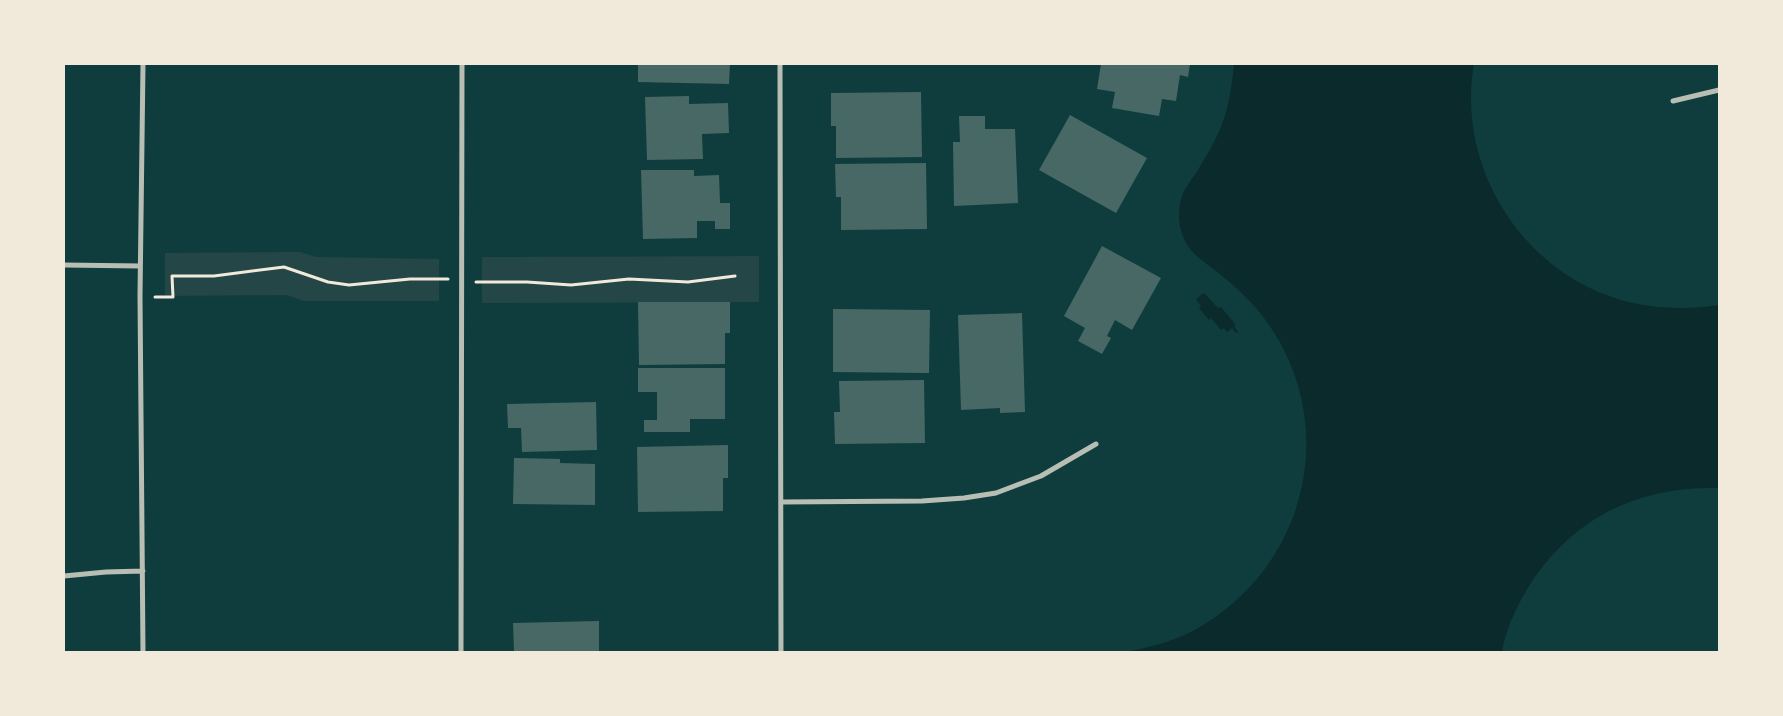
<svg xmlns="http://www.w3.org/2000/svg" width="1783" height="716" viewBox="0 0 1783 716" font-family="Commissioner,sans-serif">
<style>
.green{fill:#244646}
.water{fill:#0a2a2b}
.building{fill:#486865}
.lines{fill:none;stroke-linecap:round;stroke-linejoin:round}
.path{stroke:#f1e9da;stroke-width:3}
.minor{stroke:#b8beb3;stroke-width:5}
</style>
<rect width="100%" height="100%" fill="#0f3d3e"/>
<path class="green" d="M300,252L317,257L439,259V301H304L286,295L165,296V253Z
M759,256V302L482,303V257Z"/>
<path class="water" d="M1234,64H1474C1456,166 1521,271 1621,300C1654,309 1686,310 1719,305V488C1639,486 1573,517 1529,586C1517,606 1506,628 1502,652H1125C1152,647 1180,640 1203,625C1307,562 1339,426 1269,325C1256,306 1240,290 1222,276C1203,259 1186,255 1180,226C1178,216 1179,205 1182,196C1185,187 1193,178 1198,170C1206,156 1215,142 1221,127C1229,107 1232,85 1234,64Z
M1204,293L1218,308L1221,307L1236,325L1234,326L1238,332L1236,333L1232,328L1227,332L1224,328L1221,330L1211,318L1209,320L1199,308L1201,306L1196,299Z"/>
<path class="building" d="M638,64H730L729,84L638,82Z
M1101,64H1190L1188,77L1180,75L1176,101L1162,99L1159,116L1112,108L1115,92L1097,89Z
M921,92L922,157L836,158V126H831V93Z
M689,96V104L728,103L729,133L702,134L703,159L647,160L645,97Z
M1070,115L1147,158L1116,213L1039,170Z
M959,116H985V129H1015L1018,203L954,206L953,142H960Z
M926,163L927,229L841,230V197H836L835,164Z
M641,170H694V176L719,175L720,203H730V229H715V221H697V238L643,239Z
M1102,246L1161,278L1132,330L1115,320L1107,336L1111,338L1102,354L1078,341L1085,328L1064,316Z
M638,302H730V333H725V364L639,365Z
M833,309L930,310L929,373L833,372Z
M1022,313L1025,412L1000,413V408L961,410L958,315Z
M638,368H725V419H690V432H644V420H657V392H638Z
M924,380L925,443L835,444L834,412H840L839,381Z
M596,402L597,450L522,452L521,428H508L507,404Z
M728,445V478H723V511L638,512L637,447Z
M514,458L560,459V463L595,464V505L513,504Z
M599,621V652H514L513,623Z"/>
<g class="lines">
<path class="path" d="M476,282H527L571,285L629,279L688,282L735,276
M155,297H173L172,276H214L284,267L328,282L349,285L410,279H448"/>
<path class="minor" d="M143,64L140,296L143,652
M780,64L781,652
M1673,101L1719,90
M64,265L140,266
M781,502L922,501L964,498L996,493L1041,476L1096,444
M64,576L106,572L143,571
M461,652L462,64"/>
</g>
<rect width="1783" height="716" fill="none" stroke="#f1e9da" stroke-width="130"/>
</svg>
